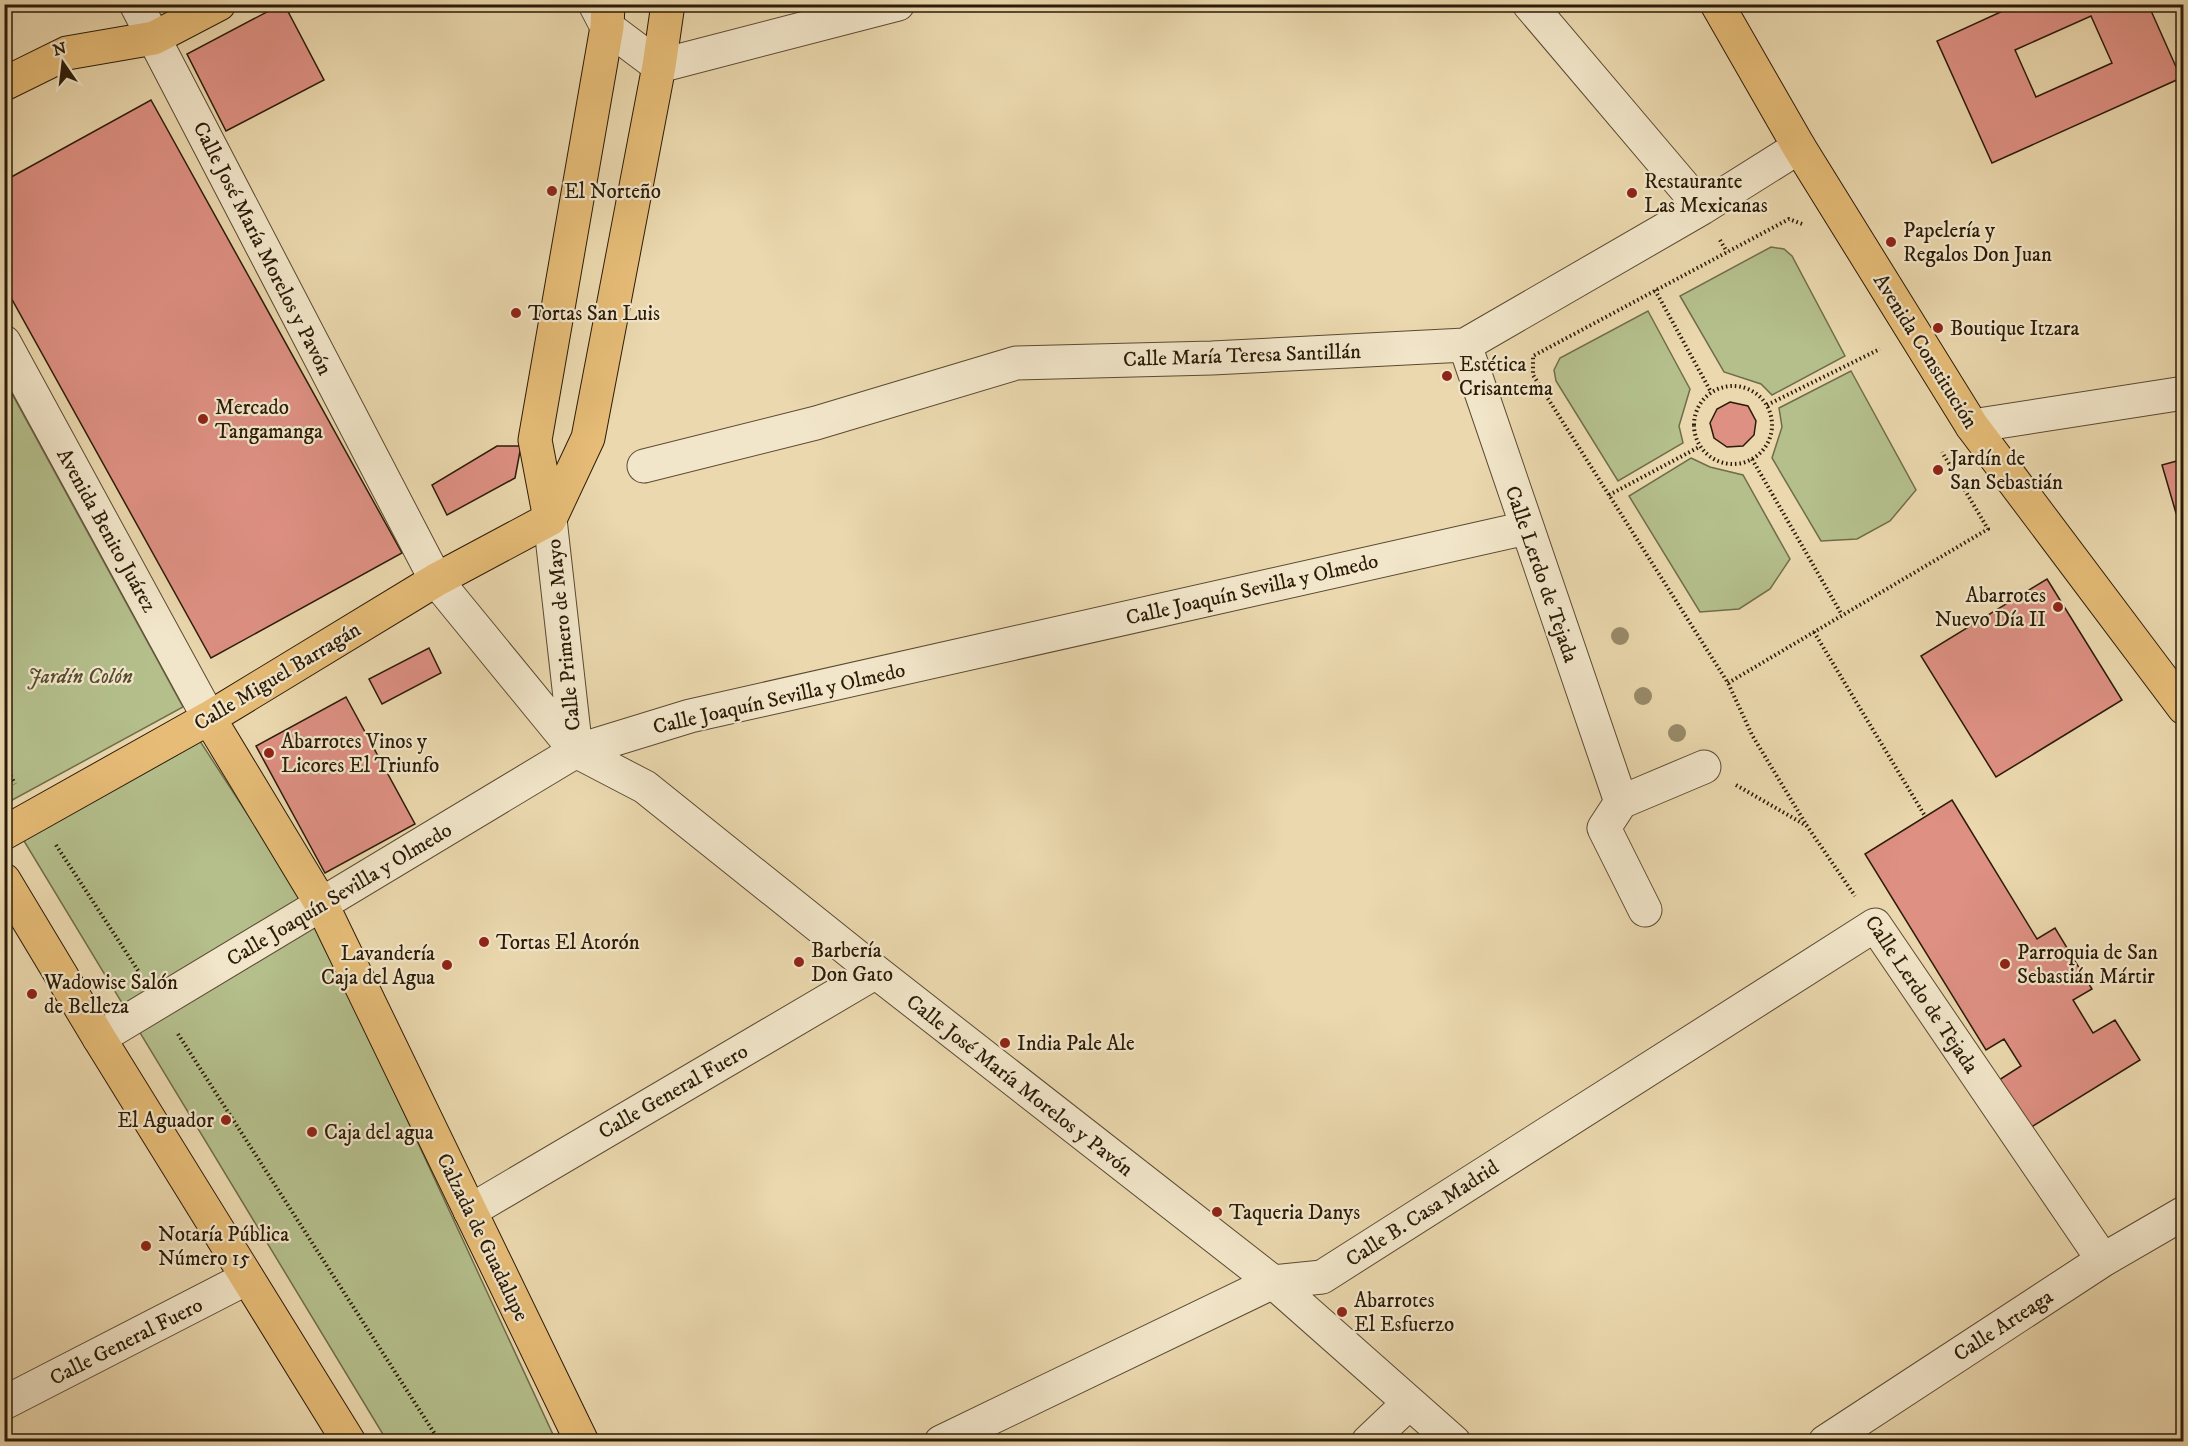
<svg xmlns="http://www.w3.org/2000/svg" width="2188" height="1446" viewBox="0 0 2188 1446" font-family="'IM FELL DW Pica',serif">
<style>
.green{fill:#b4bf8c;stroke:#706d4a;stroke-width:1.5}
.building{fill:#de9083;stroke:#2b1b08;stroke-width:1.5;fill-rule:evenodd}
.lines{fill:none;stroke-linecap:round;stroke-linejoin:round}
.minor-casing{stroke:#5b4a32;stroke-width:35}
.major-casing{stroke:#2b1b08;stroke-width:35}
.path{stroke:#2b1b08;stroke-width:4;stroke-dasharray:1.5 3;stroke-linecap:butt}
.minor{stroke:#f2e6ca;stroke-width:33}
.major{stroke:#e6bc77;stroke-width:33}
.tree{fill:#988b69}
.poi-dot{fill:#8f2418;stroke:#f2e6ca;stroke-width:2}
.labels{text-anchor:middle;stroke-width:4.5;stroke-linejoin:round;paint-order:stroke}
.poi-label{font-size:21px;fill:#2b1b08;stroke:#f2e6ca;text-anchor:start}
.street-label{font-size:21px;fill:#2b1b08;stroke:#f2e6ca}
.park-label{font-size:21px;font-style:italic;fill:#544c30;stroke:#f2e6ca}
</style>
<rect width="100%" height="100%" fill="#ebd8ae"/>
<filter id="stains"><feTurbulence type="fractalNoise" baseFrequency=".00333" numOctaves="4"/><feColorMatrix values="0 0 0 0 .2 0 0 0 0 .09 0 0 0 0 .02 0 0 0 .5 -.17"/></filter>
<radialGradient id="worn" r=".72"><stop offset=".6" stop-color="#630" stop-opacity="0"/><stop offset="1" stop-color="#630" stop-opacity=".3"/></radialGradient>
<path class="green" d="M1771,247L1784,249L1792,256L1845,356L1772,395L1761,384L1724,372L1680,296Z
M1648,311L1690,389L1679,426L1683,443L1618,481L1556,381L1554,370L1560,358Z
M1851,371L1916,490L1890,521L1857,539L1821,541L1772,458L1782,427L1779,408Z
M5,381L183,707L5,804H4Z
M1691,458L1710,467L1743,475L1790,559L1770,589L1739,609L1700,612L1629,496Z
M196,735L311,912L556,1441H387L21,836Z"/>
<path class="building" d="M282,4H284L324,80L226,131L187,54Z
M2018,4H2148L2181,78L1992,163L1937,41ZM2091,16L2112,63L2036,97L2015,50Z
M151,100L402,553L211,658L4,285V181Z
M1730,402L1748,406L1756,421L1754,435L1743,446L1727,447L1714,438L1710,423L1717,409Z
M497,446H521L515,478L447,515L432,485Z
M2184,459V511L2176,513L2162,465Z
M2047,579L2122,700L1996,777L1921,656Z
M429,648L441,673L382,704L369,679Z
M346,697L415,824L325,873L256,746Z
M1952,800L2037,939L2055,928L2092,989L2073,1000L2093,1033L2115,1020L2140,1060L2028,1129L1999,1080L2021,1066L2004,1039L1986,1050L1865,854Z"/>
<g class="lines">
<defs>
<path id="minor" d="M136,4L436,580L576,751L645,787L876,972L1273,1282L1454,1442
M595,4L607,27L659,66L898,4
M1529,4L1702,208
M4,342L209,718
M1465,345L1621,802
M1972,426L2184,393
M644,466L816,423L1016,363L1212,358L1465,345L1702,208L1799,147
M550,519L576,751
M1621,802L1604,828L1645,910
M1621,802L1704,767
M99,1038L576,751L690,716L1526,528
M470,1211L876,972
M4,1403L247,1278
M941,1442L1273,1282L1322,1277L1875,925L2103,1260
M1368,1442L1409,1403
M1825,1442L2103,1260L2184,1213"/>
<path id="major" d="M1717,4L1799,147L1972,426L2184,708
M4,84L67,53L154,38L219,4
M550,519L588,438L659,66L668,4
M550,519L535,440L607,27L608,4
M209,718L322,905L582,1442
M4,833L209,718L436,580L550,519
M4,880L99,1038L349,1442"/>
</defs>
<use href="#minor" class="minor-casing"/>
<use href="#major" class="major-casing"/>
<path class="path" d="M1802,224L1789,219L1533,356V375L1728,683L1752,735L1807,826
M1720,240L1727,252
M1655,290L1711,392
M1694 425a39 39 0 1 1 78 0a39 39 0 1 1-78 0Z
M1767,405L1880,349
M1752,459L1842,615
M1609,495L1699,447
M1814,632L1925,816
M1728,683L1988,529L1942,452
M4,764L15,784
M1736,785L1807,826L1855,896
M56,845L139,972
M178,1034L440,1442"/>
<use href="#minor" class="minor"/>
<use href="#major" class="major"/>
</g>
<g class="tree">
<circle cx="1620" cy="636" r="9"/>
<circle cx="1643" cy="696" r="9"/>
<circle cx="1677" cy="733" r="9"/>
</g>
<g class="poi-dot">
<circle cx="552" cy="191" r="6"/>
<circle cx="1632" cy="193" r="6"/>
<circle cx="1891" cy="242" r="6"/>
<circle cx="516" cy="313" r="6"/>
<circle cx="1938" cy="328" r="6"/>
<circle cx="1447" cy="376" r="6"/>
<circle cx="203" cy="419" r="6"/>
<circle cx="1938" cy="470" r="6"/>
<circle cx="2058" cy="607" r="6"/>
<circle cx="269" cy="753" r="6"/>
<circle cx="484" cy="942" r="6"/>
<circle cx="799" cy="962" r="6"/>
<circle cx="2005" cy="964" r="6"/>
<circle cx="447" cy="965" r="6"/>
<circle cx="32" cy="994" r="6"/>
<circle cx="1005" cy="1043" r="6"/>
<circle cx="226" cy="1120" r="6"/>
<circle cx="312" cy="1132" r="6"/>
<circle cx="1217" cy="1212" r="6"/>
<circle cx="146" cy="1246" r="6"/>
<circle cx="1342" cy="1312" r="6"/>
</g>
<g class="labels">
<g class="poi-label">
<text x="1644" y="188">Restaurante<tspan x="1644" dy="24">Las Mexicanas</tspan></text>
<text x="564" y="198">El Norteño</text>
<text x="1903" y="237">Papelería y<tspan x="1903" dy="24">Regalos Don Juan</tspan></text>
<text x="528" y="320">Tortas San Luis</text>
<text x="1950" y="335">Boutique Itzara</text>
<text x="1459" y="371">Estética<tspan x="1459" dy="24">Crisantema</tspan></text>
<text x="215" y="414">Mercado<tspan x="215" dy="24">Tangamanga</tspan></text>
<text x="1950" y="465">Jardín de<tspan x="1950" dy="24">San Sebastián</tspan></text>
<text x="2046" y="602" text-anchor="end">Abarrotes<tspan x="2046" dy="24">Nuevo Día II</tspan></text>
<text x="281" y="748">Abarrotes Vinos y<tspan x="281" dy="24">Licores El Triunfo</tspan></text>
<text x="496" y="949">Tortas El Atorón</text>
<text x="811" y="957">Barbería<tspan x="811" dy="24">Don Gato</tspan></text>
<text x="2017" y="959">Parroquia de San<tspan x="2017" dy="24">Sebastián Mártir</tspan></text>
<text x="435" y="960" text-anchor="end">Lavandería<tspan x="435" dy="24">Caja del Agua</tspan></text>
<text x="44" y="989">Wadowise Salón<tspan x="44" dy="24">de Belleza</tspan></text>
<text x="1017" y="1050">India Pale Ale</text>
<text x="214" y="1127" text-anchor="end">El Aguador</text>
<text x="324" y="1139">Caja del agua</text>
<text x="1229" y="1219">Taqueria Danys</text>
<text x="158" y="1241">Notaría Pública<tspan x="158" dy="24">Número 15</tspan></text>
<text x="1354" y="1307">Abarrotes<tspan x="1354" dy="24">El Esfuerzo</tspan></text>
</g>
<g class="street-label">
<text transform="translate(263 248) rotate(63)" y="7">Calle José María Morelos y Pavón</text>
<text transform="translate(1926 351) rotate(58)" y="7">Avenida Constitución</text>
<text transform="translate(1242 355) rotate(-2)" y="7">Calle María Teresa Santillán</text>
<text transform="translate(107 530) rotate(61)" y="7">Avenida Benito Juárez</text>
<text transform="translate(1542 574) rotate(71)" y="7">Calle Lerdo de Tejada</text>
<text transform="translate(1252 589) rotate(-13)" y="7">Calle Joaquín Sevilla y Olmedo</text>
<text transform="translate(563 635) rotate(-96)" y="7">Calle Primero de Mayo</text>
<text transform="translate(277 676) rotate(-31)" y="7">Calle Miguel Barragán</text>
<text transform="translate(779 698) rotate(-13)" y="7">Calle Joaquín Sevilla y Olmedo</text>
<text transform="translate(339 894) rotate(-31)" y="7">Calle Joaquín Sevilla y Olmedo</text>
<text transform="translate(1922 994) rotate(56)" y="7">Calle Lerdo de Tejada</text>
<text transform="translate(1020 1085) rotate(38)" y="7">Calle José María Morelos y Pavón</text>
<text transform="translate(673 1091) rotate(-30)" y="7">Calle General Fuero</text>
<text transform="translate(1422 1213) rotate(-33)" y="7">Calle B. Casa Madrid</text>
<text transform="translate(483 1237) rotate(64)" y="7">Calzada de Guadalupe</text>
<text transform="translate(2003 1325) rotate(-33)" y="7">Calle Arteaga</text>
<text transform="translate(126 1341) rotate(-27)" y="7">Calle General Fuero</text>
</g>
<g class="park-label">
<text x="80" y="683">Jardín Colón</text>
</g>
</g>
<rect width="2188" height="1446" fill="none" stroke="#ebd8ae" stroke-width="24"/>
<rect x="6" y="6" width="2176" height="1434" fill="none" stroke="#2b1b08" stroke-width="3"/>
<rect x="12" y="12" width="2164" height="1422" fill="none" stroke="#2b1b08" stroke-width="1.5"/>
<g transform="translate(63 63) rotate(346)" stroke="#f2e6ca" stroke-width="4.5" paint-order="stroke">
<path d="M0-4.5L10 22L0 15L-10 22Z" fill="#2b1b08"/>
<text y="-9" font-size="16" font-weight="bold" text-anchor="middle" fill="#2b1b08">N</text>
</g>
<rect width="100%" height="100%" filter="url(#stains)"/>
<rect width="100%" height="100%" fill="url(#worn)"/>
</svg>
